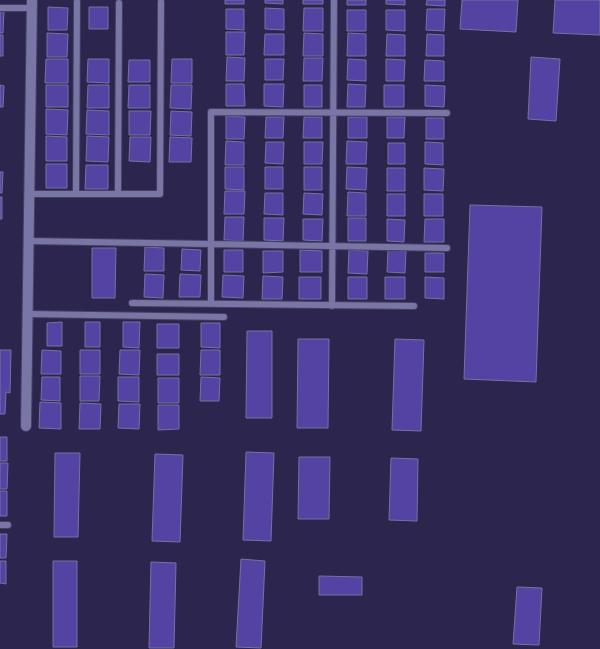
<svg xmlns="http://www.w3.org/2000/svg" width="600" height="649" viewBox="0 0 600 649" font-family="Merriweather,serif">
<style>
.building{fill:#5543a3;stroke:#7572a1}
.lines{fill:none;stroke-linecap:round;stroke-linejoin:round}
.service-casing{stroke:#463f63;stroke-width:8}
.minor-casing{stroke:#463f63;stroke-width:12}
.service{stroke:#7975a4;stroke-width:6}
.minor{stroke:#7975a4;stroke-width:10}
</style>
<rect width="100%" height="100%" fill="#2c264f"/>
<path class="building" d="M225,0H244V4H225Z
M265,0H283V4L265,3Z
M303,0H323V4H303Z
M347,0H366V5H347Z
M386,0H405V5L386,4Z
M427,0H445V6L426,5Z
M462,0H518L516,32L460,29Z
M555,0H600V35L553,33Z
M48,7L68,8L67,30H48Z
M89,7H108V29H89Z
M265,8L284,9V30L265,29Z
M304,8H323V31H303Z
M226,9H244V30L226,29Z
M427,9H445L444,31L426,30Z
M0,10L4,11L3,33H0Z
M347,10H366V31H347Z
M386,10H405V31L386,30Z
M226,32H245L244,55H226Z
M47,33L68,34L67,57H47Z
M304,33L323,34V56H303Z
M348,33L366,34V56H347Z
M265,34H284V55H264Z
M387,34L405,35V56H386Z
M427,34L444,35V56H426Z
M0,35H3V56H0Z
M227,57L245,58L244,81H226Z
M531,57L560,59L556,121L528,119Z
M304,58H323L322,81H303Z
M46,59H68V83H45Z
M88,59H109V83L87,82Z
M172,59H192V83H171Z
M265,59H284L283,80H265Z
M348,59L366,60V81L347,80Z
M386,59L405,60L404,81H386Z
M129,60H150V82H128Z
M425,60L444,61V81H424Z
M226,84H244L245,106H226Z
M264,84H284L283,107L264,106Z
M348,84L366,85L365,107H347Z
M0,85L4,86L3,107H0Z
M46,85H68V107H46Z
M88,85H109V108H87Z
M129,85H150V108H128Z
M171,85H192L191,109L170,108Z
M304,85H322V107H304Z
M384,85H404V107H384Z
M425,85L445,86L444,107L425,106Z
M46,109L68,110L67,135L46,134Z
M87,110L109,111V135L86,134Z
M129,111H151L150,135H129Z
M171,111L192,112L191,136L170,135Z
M226,116L245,117L244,139H226Z
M266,117H284L283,138H265Z
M304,117H322V138H303Z
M348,117H367V138H348Z
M387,117H405L404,138H387Z
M426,118H444V139H426Z
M46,136L67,137V161H46Z
M87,136L109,137L108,162L86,161Z
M130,137H151L150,162L129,161Z
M170,137L192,138L191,162H169Z
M226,141L244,142V165H225Z
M347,141L367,142L366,164H346Z
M266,142H284L283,164L265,163Z
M304,142H323L322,164H304Z
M425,142L443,143V165L425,164Z
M388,143H405V164H388Z
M46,164H67V188H46Z
M86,165H108V189H85Z
M225,167H244V190L225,189Z
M265,167H283V189H265Z
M304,167H322V190H304Z
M347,167L367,168L366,190L346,189Z
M387,168H405V191H387Z
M424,168L444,169L443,191L424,190Z
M0,172H3L2,193H0Z
M225,191H245L244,214H224Z
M348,192L366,193V216H347Z
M265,193H283V215L264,214Z
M304,193L323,194L322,215L303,214Z
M387,194H405V216H387Z
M424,194H443V216H424Z
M0,197H2V219H0Z
M470,205L542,207L536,382L464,379Z
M225,217H244L243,241L224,240Z
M264,218H284L283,241L264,240Z
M348,218H366V241H348Z
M303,219H323L322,241L303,240Z
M387,219L405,220L404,242L387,241Z
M425,219H444V242H424Z
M145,247L164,248V271H144Z
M92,248H116L115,298H92Z
M182,249L201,250L200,271L181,270Z
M224,250H243V272H224Z
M300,250L322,251V272H300Z
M349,250L368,251L367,274L348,273Z
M388,250L406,251L405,273L387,272Z
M263,251H283V272L263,273Z
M425,253H444V272H425Z
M145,274L164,275L163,298L144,297Z
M180,274L201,275L200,297H179Z
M223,275L244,276L243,298L222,297Z
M263,276L283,277L282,299H262Z
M299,277H321V299H299Z
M348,277H367V299H348Z
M385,277H405V299H385Z
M425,277L444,278V299L425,298Z
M62,322V346H47V323Z
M85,322H100V347H85Z
M123,322H140L139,348L123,347Z
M201,323H220V348L201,347Z
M157,324H179V348H157Z
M247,331H272V418H246Z
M298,339H329L328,428H297Z
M395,339L424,340L421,431L392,430Z
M0,350H11L10,393L6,392L5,414H0Z
M42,350L61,351V374H41Z
M80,350H100V374H80Z
M120,350H140L139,375L119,374Z
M201,350H220V375H200Z
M157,354H179V375H157Z
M80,376H100L99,401H80Z
M42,377H60V401L41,400Z
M118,377H139V402L118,401Z
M201,377L220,378L219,401H200Z
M158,378H179V403H158Z
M40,402L61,403V429L39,428Z
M80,403L101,404L100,429H79Z
M119,404H140L139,429L118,428Z
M158,405H179V429L158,430Z
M0,437H7V461H0Z
M246,452L274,453L271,541L243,540Z
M55,453H80L78,537H54Z
M155,454L183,455L180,542L152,541Z
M299,457H330L329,519H298Z
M391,458L418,459L417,521L389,520Z
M0,463H8L7,489H0Z
M0,491H7V516H0Z
M0,534H7L6,558H0Z
M241,559L265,561L261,648L236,647Z
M0,561H6V584L0,583Z
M53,561H77V647H53Z
M151,562L176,563L174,648H149Z
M319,576L362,577V595H319Z
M517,587L542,588L539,645L513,644Z"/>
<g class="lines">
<defs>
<path id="service" d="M0,8H32
M30,194H160L161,2
M76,194L77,2
M118,194L119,3
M29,241L447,248
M132,303L414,306
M211,304V112L447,113
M332,306L334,0
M28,314L224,317
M0,525H8"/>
<path id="minor" d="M26,426L32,0"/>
</defs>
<use href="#service" class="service-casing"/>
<use href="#minor" class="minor-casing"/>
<use href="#service" class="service"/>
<use href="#minor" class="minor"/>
</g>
</svg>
